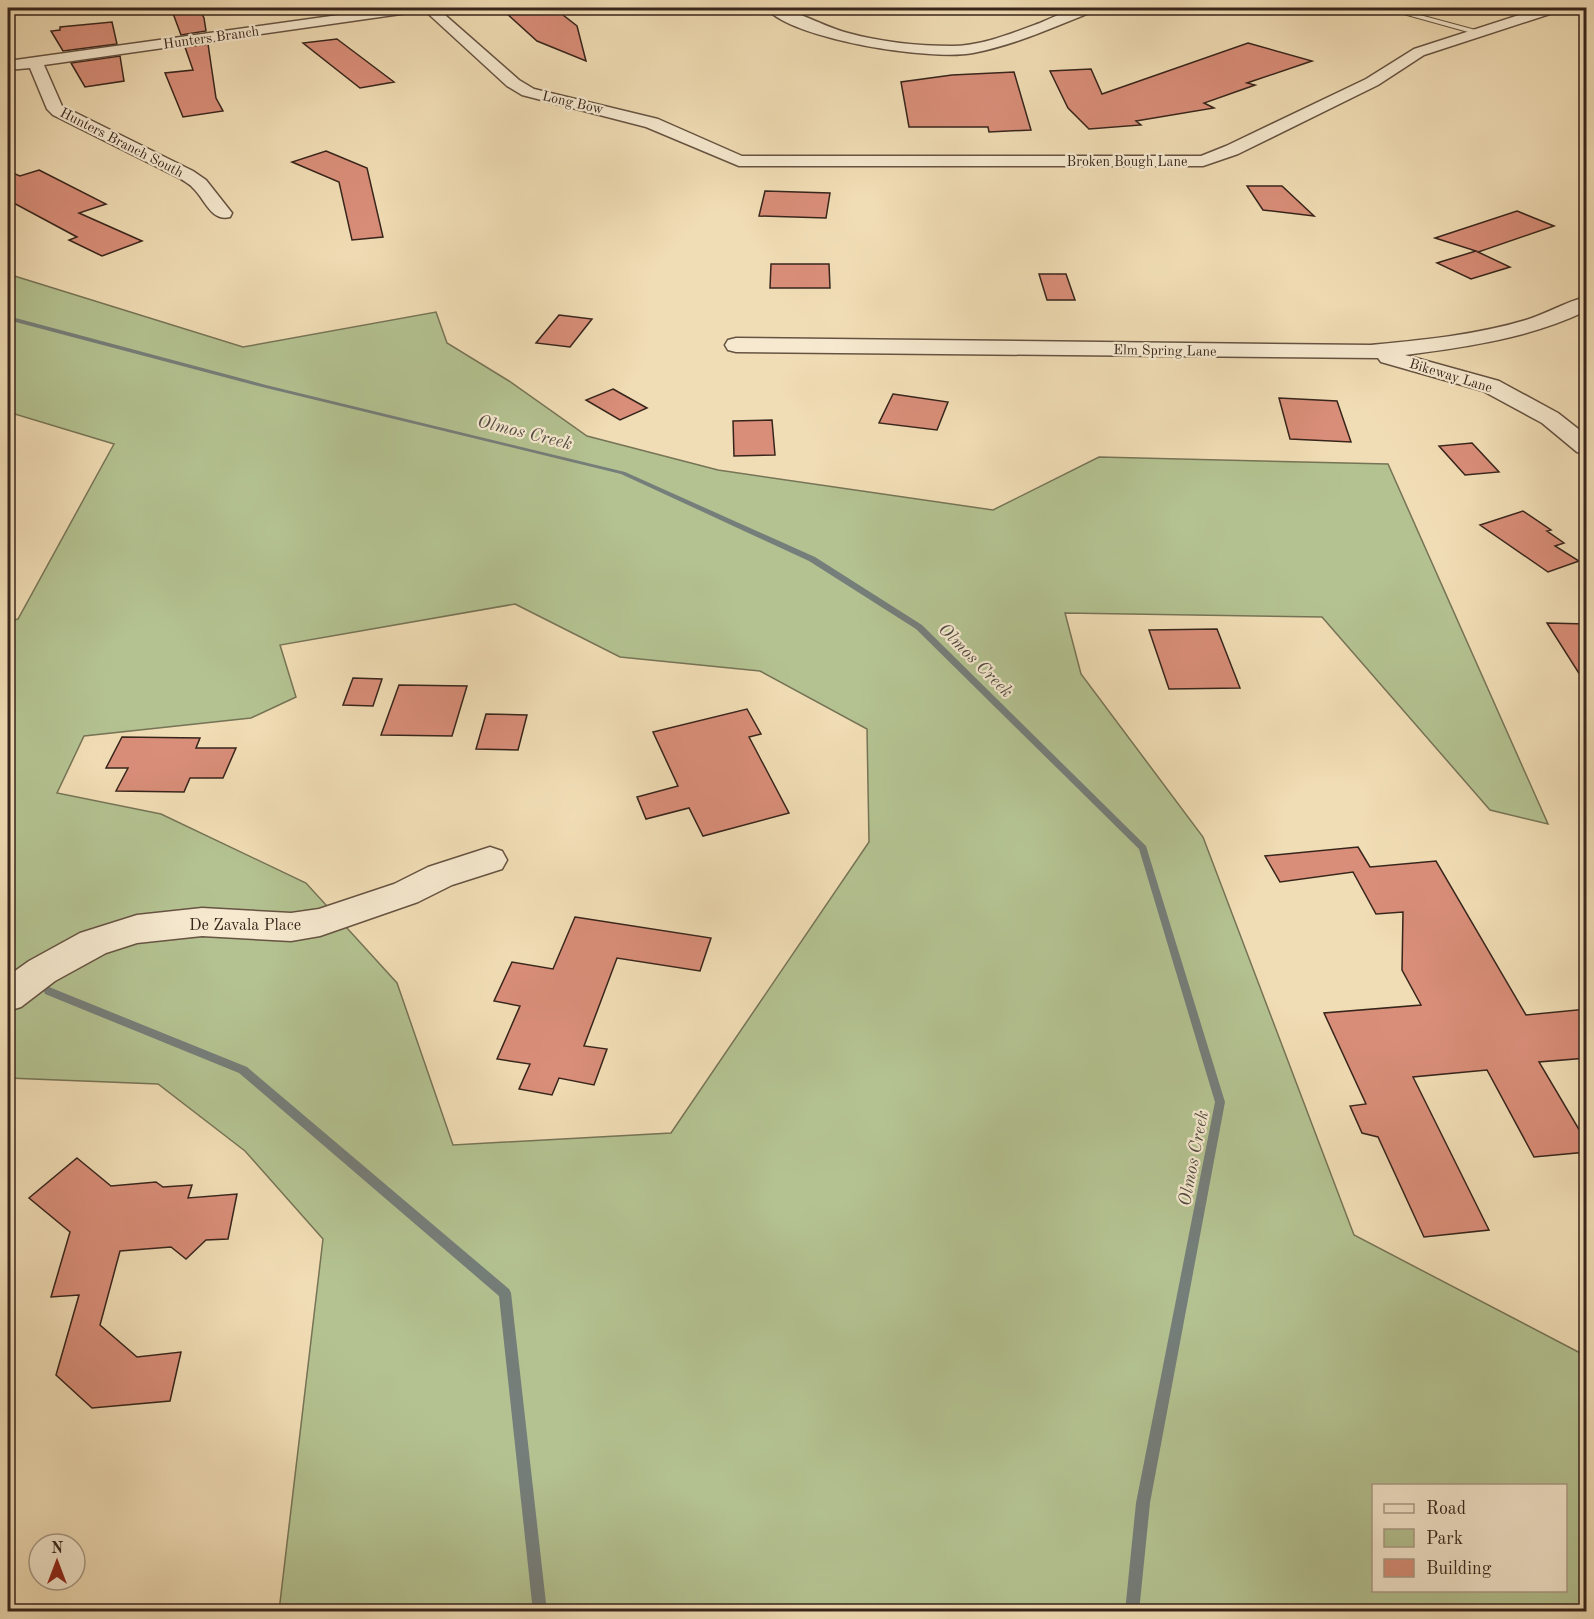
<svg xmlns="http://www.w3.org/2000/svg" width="1594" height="1619" viewBox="0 0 1594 1619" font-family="'Old Standard TT',serif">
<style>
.green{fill:#b4c291;stroke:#767456;stroke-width:1.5;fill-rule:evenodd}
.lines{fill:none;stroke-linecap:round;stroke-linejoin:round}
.stream{fill:#757e7a;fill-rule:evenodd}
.building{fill:#d98e79;stroke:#37251c;stroke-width:1.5}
.lane-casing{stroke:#665342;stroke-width:2}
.street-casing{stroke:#665342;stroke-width:3}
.lane{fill:#f6e9cf;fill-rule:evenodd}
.street{fill:#f6e9cf;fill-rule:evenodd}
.labels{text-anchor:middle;stroke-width:4.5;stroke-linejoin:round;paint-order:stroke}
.far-street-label{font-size:14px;fill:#37251c;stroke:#f6e9cf}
.street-label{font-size:16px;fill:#37251c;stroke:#f6e9cf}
.water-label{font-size:18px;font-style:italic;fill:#514a43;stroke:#f6e9cf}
</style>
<rect width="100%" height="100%" fill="#f1ddb5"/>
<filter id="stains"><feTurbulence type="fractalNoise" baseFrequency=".00333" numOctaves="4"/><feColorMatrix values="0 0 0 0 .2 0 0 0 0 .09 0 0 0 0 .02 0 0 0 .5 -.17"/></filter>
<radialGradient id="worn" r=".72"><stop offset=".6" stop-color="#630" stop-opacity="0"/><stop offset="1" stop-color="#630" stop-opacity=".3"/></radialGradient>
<path class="green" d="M8,274L243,347L436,312L447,343L509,381L587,436L718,470L993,510L1099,457L1388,464L1548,824L1490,810L1322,617L1065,613L1081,674L1203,837L1354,1235L1586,1356V1611H279L323,1239L245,1151L158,1084L8,1078V621L18,619L114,444L8,412ZM515,604L620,657L760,671L867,729L869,842L671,1133L453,1145L397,983L306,883L161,814L57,793L84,736L251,718L296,697L280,645ZM1374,1486H1566V1590H1374Z"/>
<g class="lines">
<path class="stream" d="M8,316L266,385L625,472L815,557L922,625L1146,846L1225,1102L1150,1503L1139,1612H1125L1136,1503L1215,1102L1139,849L916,629L809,561L621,474L262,387L8,320Z
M8,969L14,971L15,974L14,977H8Z
M49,987L247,1067L509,1289L511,1293L547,1612H533L499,1296L239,1073L45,994L44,991L45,988Z"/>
</g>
<path class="building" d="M171,8H199L204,18L206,31L181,35Z
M534,8H554L577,26L586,61L537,41L505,12Z
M112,22L117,44L63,51L51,31L60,30V27Z
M337,39L394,82L360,88L303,43Z
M1248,43L1312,61L1247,83L1255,85L1204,103L1214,108L1136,121L1141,125L1089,129L1068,108L1050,71L1091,69L1102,94Z
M208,44L216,98L223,111L183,117L165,73L193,70L185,47Z
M120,56L124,81L85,87L71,63Z
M1014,72L1031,130L989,132L988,127H909L901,82L952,75Z
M326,151L367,168L383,237L352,240L339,182L292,162Z
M39,170L106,204L79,213L142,241L102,256L69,240L77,237L8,200V171L20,176Z
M1247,186H1282L1314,216L1263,210Z
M765,191L830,193L826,218L759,216Z
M1517,211L1554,226L1478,252L1510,267L1471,279L1437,263L1476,251L1435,238Z
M771,264H829L830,288H770Z
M1039,274H1066L1075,300H1047Z
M559,315L592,319L570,347L536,343Z
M613,389L647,408L620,420L586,400Z
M893,394L948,402L937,430L879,423Z
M1279,398L1337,401L1351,442L1290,439Z
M772,420L775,455L734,456L733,421Z
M1472,443L1499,472L1465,475L1439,446Z
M1523,511L1551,530L1547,531L1564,543L1555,546L1579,561L1548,572L1480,525Z
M1547,623L1587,624V686Z
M1217,629L1240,688L1169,689L1149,630Z
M353,678L382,679L373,706L343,705Z
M399,685L467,686L452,736L381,735Z
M747,709L761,734L749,737L789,813L703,836L689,808L646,819L637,797L678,786L653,732Z
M486,714L527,715L518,750L476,749Z
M122,737L200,738L196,748H236L223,778H190L184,792L116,791L128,768H106Z
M1358,847L1370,867L1436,861L1526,1015L1587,1009V1058L1539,1062L1587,1143V1152L1534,1157L1487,1070L1413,1077L1489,1230L1424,1237L1378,1137L1362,1133L1350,1106L1366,1104L1324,1013L1421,1005L1402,970L1403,912L1376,914L1353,872L1280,882L1265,856Z
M575,917L711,938L700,971L617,958L584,1046L607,1049L594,1085L559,1078L552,1095L519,1089L530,1064L497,1059L520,1006L494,1001L512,962L553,969Z
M77,1158L111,1186L156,1182L163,1187L192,1185L188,1198L237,1194L228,1239L206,1240L186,1259L171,1247L120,1251L100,1325L137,1357L181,1352L170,1401L92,1408L56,1375L79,1295L51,1297L70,1232L29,1198Z"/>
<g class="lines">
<defs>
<path id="lane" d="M1382,8H1394L1483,32L1479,35Z"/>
<path id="street" d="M389,8H422L415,12L44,65L62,106L193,171L206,180L232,213L230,217C211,222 205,199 193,188C190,184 185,182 181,179L53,115L47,109L30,68L8,70V61Z
M422,8H437L519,80L534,89L658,119L742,156H1201L1226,146L1366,79L1414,49L1541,8H1561L1559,11L1424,55L1378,85L1238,154L1203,166H739L646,127L522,95L507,86Z
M766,8C789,5 823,27 848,33C881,42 918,46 952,46C982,46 1012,33 1040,23C1058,15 1076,6 1096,8L1094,11C1054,27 1015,45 973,53C932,61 793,40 766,8Z
M1586,297V311C1530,338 1467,347 1405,355L1499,381L1558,413L1586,435V454L1577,452L1542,423L1483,391L1381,362L1378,358L736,352L728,350L725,345L728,340L736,338L1371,345C1423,340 1476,335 1526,320C1546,314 1565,302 1586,297Z
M490,847L502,851L507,860L502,869L452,885L418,902L320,936L291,941L202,936L137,943L106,953L55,981L21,1007L8,1011V976L29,961L80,933L137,915L202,908L291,913L319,909L394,884L428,867Z"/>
</defs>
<use href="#lane" class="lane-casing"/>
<use href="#street" class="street-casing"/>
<use href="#lane" class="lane"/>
<use href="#street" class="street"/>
</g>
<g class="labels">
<g class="far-street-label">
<text transform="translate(211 37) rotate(-8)" y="5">Hunters Branch</text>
<text transform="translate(573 102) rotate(13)" y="5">Long Bow</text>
<text transform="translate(122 142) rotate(27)" y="5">Hunters Branch South</text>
<text x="1127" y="166">Broken Bough Lane</text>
<text transform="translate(1165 350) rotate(1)" y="5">Elm Spring Lane</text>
<text transform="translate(1451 375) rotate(17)" y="5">Bikeway Lane</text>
</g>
<g class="street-label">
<text x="245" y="930">De Zavala Place</text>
</g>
<g class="water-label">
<text transform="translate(525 432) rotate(14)" y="6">Olmos Creek</text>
<text transform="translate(976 660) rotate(45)" y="6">Olmos Creek</text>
<text transform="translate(1193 1158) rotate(-79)" y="6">Olmos Creek</text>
</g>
</g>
<rect width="1594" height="1619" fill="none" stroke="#f1ddb5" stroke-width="30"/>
<rect x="9" y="9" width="1576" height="1601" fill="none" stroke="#37251c" stroke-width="3"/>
<rect x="15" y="15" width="1564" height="1589" fill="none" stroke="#37251c" stroke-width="1.5"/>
<rect x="1372" y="1484" width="195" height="108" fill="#f6e9cf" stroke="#aa9b87" stroke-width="1.5"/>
<rect x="1384" y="1504" width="30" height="9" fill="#f6e9cf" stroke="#aa9b87" stroke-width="1.5"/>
<text x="1426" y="1514" font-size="18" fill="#37251c">Road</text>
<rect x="1384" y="1529" width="30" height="18" fill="#b4c291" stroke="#aa9b87" stroke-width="1.5"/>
<text x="1426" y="1544" font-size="18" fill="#37251c">Park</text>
<rect x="1384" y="1559" width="30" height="18" fill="#d98e79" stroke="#aa9b87" stroke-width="1.5"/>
<text x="1426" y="1574" font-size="18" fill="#37251c">Building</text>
<g transform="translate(57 1562)"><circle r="28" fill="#f6e9cf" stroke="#aa9b87" stroke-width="1.5"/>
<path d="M0-4.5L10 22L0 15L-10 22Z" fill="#8f2418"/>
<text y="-9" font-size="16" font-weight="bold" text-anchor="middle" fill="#37251c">N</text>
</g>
<rect width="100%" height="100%" filter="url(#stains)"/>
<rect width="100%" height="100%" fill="url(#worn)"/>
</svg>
